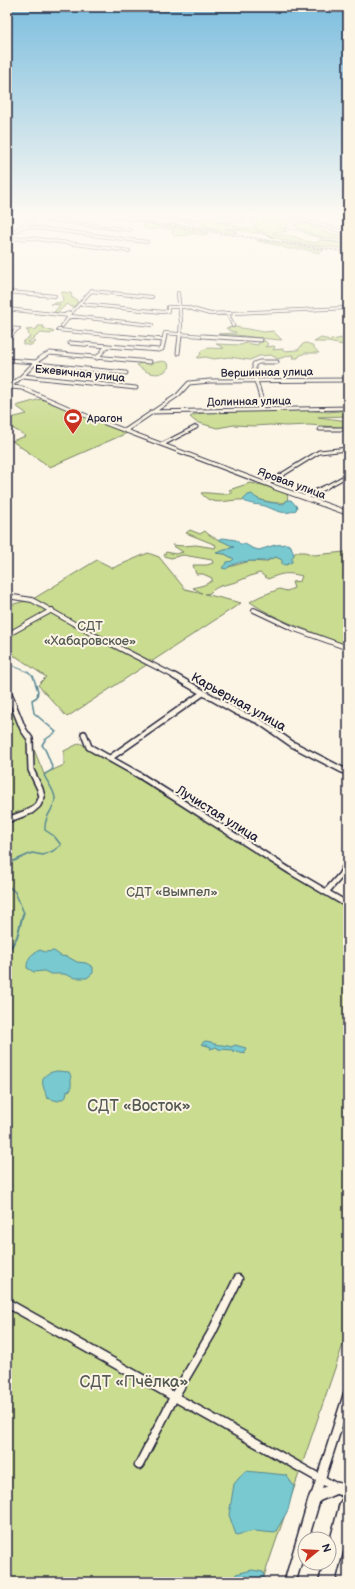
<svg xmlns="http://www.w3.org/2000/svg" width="355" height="1589" viewBox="0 0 355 1589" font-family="'Balsamiq Sans',sans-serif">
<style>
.built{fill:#f7e8ea}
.green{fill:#cadc90;stroke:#767f66}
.water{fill:#78cad0;stroke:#568794}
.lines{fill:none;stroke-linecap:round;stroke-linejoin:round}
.stream-far2{stroke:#568794;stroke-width:1}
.stream-far1{stroke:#568794;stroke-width:1.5}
.stream{stroke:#568794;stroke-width:2}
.street-far4-casing{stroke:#22223b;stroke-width:4}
.street-far3-casing{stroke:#22223b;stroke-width:5}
.street-far2-casing{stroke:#22223b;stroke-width:6}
.street-far1-casing{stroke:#22223b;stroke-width:8}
.street-casing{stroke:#22223b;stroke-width:11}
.secondary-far2-casing{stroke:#22223b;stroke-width:5}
.secondary-far1-casing{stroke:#22223b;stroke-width:6}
.secondary-casing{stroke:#22223b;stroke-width:14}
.highway-casing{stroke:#22223b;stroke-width:3}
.street-far4{stroke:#fcf5e5;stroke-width:2.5}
.street-far3{stroke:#fcf5e5;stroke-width:3}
.street-far2{stroke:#fcf5e5;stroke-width:4}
.street-far1{stroke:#fcf5e5;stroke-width:5}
.street{stroke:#fcf5e5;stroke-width:8}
.secondary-far2{stroke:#fcf5e5;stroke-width:3.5}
.secondary-far1{stroke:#fcf5e5;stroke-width:4.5}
.secondary{stroke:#fcf5e5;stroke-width:11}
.highway{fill:#fcf5e5;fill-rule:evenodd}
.rail{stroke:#22223b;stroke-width:1;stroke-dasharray:3 1.5;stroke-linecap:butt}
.labels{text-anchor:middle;stroke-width:4;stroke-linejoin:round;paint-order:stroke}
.far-street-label{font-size:11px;fill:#22223b;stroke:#fcf5e5}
.far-poi-label{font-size:11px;fill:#22223b;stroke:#fcf5e5;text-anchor:start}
.park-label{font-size:13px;fill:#545a54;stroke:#fcf5e5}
.street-label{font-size:13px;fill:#22223b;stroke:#fcf5e5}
.near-park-label{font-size:16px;fill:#545a54;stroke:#fcf5e5}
</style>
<rect width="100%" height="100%" fill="#fcf5e5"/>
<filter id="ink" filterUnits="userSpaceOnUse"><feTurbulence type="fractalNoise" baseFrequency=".025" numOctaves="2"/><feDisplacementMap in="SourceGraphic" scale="8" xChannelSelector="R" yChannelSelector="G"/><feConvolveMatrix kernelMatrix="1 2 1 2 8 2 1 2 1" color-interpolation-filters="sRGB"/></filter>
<g filter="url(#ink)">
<path class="built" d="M126,216H156L205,222L198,227Z"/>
<path class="green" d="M157,216L207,220L211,216H253L240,222H215L233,225L242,228L252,229L259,233H251V232L228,228L225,229L237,231L234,232L237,233H231L169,224L165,223L218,230L202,225L205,222Z
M258,216H280L287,220L288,225L285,230L287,232H273L274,234L296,237L305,241L317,243L319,240L333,241L348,245V249C320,245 277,245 255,227Z
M303,222L328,233L348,237V241L309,235L294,225Z
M144,223L208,233L205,235L190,233L189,235L175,236L172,234L174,231C170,230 169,228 165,228C157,227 152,232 144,227Z
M259,240L324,250L319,253L303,249H288L281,246L257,241Z
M63,292L71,293L72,298L76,299L78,304L72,307L67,304L57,313L54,312L60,305L50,304L62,302L63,300L61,293Z
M38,326H44L43,328L54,332L50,334L41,333L28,342L29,343L35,341C33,346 28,346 23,344V342L30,337L28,334L29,332L26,330L37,329Z
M236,327L264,332L273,331L282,340C269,339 257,338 244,336C235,334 226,336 218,334L236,333V332L230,331L226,328Z
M321,338L331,340L343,338L344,340L342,342L348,343V346L328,342H314Z
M260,341H265L268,344L265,347L274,346L275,347L273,350L283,349V351L298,350C300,348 301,346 303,344C309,340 316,350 319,353H305L299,356L298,358H293L294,355H291L278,359L271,355L259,356L250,360L229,357L214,359L206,357L197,358L201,354L200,352C207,345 216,350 224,348L216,344L241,345L246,343L258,345Z
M163,361L168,363L169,367C161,379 145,373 137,365L142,362L152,363Z
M41,399L127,433L50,467L12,441L26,436L7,425V419L27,414L16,406Z
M280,410H306L328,412L348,410V416L318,417L348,421V428L309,425L286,426L270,425L254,426L234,425L217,428L196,422L190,417C203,408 260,413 280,410Z
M250,483L263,485L287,494C293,512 256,498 248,496L243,500C227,499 213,508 201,493C212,492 222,496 232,493L229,490Z
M190,530L200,534L205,531C213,540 225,540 234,547L217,553L225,554L234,559L229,567L250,561L265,562L276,557C284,561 291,560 296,552H305L314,555L345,552L348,554V646C316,633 279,622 250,602C260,595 268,594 279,589L287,591L294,588L292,582L300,581L302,576C287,572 282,573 268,579L260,573C251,575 244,579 236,582C226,585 217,585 210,593L205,594L241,603L67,717L38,685L46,677L17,657L7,653V602L10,605L33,599L97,560L113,568L148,553L159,557L185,589L202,593L193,588L204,585L212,581V578L203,574H196L193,565H207L213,563L212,560L183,555L171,558L164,556L166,552L176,554L183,552L172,545L184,546L196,545L215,548L216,545L186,533Z
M7,684L44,774L64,765V751L80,743L348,908V1330L262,1582H7Z"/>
<path class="water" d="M252,494C258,502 274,503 284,504L287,500H291L297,507L296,510C283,516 276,510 265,506C258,504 249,505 243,500L248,495Z
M223,538L236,540L240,544H245L252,548L259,550L275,545L287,544L291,546L294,555L292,558V562L286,565L282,564V560L276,557C272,558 267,561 264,561C251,561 237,560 226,569L222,568L227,562L232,561L234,559L225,554L216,553L234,547L220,540L219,539Z
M40,950L45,952L54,951L61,956L68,957L77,962L86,963L93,967V973L87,978H75L64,974H51L44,971L34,972L27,968C27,958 31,954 40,950Z
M205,1041L211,1042C215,1046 225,1044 231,1047L235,1045L246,1048L244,1052L246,1053L234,1051L233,1053V1050L218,1049L217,1047L210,1049L211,1047L201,1044Z
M57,1071L69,1072C72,1076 71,1085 71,1090L67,1091L66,1097L58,1101L47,1098C45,1095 46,1092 44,1089C40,1077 45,1073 57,1071Z
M245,1471L286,1475L294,1486L288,1510L275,1533L254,1531L236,1535L229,1515L234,1484Z
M252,1570L263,1572L265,1582H234L236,1574Z"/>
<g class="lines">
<path class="stream-far2" d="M253,216L260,217L264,221L273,223L282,228L305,231L327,241L348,244
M7,658L8,664L28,672L34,677"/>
<path class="stream-far1" d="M7,864L32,853L43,855L53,851L61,845L54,836L45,830C44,814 56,808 55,798C54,789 47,782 44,775L53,769C49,761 48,752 42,745L45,740L56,732L34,713L32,700L37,697L38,691L33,676
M7,885L15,892L24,913L23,915"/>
<path class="stream" d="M7,954L17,937L23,914"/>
<defs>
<path id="street-far4" d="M289,216L348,233
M36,218L130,230
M22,226L147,242
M7,239L30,238L129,251
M91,291L152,297
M7,292L55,296
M178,293L181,322L180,337
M80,304L163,312L168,311V307H185L210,314L348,308
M7,309L152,325
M228,313L233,326
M66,314L71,313L92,290
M62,326L70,316
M7,328L19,329
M58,330L129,337
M10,337L17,329
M164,337L165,333L216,337"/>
<path id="street-far3" d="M118,336L164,340L165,336
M203,336L261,340
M7,340L11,336
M70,343L159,350L162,349L164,340
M178,353L180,336
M97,358L107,346
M7,360L37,362
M36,364L126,373
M23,376L136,388
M11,385C26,376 34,359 50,353L150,362
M11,387L22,388L89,417L277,488
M262,401L254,374V364L259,362H277
M151,412L348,408
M320,429H348
M126,430L178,395L189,383L210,381L348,380
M163,444L196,427
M267,484L319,452L348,449
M324,488L348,475"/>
<path id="street-far2" d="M274,487L348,513
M305,497L326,487
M7,596L32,600L94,635L176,677
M254,610L292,628L348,648
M7,635L52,610"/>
<path id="street-far1" d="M174,676L237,712L259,721L292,744L348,773
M7,689L23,729L30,739L31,770L40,789L42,797L38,805L31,811L7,820
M84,734L89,747L139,775L290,871L348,905
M110,758L203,693
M326,892L341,875L348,862"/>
<path id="street" d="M7,1303L335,1487
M139,1465L174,1397L211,1334L238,1279
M315,1497L348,1394"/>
<path id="secondary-far2" d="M7,236L39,216"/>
<path id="secondary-far1" d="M7,382L12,386L7,390"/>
<path id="secondary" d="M290,1582L315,1497L336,1488L348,1492"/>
<path id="highway" d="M348,1495V1532L335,1582H319L324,1563H329V1545L340,1503L343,1498Z"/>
</defs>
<use href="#street-far4" class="street-far4-casing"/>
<use href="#street-far3" class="street-far3-casing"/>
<use href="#street-far2" class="street-far2-casing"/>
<use href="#street-far1" class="street-far1-casing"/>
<use href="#street" class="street-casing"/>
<use href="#secondary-far2" class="secondary-far2-casing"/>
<use href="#secondary-far1" class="secondary-far1-casing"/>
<use href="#secondary" class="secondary-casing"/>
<use href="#highway" class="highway-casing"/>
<use href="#street-far4" class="street-far4"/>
<use href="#street-far3" class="street-far3"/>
<use href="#street-far2" class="street-far2"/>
<use href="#street-far1" class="street-far1"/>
<use href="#street" class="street"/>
<use href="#secondary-far2" class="secondary-far2"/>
<use href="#secondary-far1" class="secondary-far1"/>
<use href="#secondary" class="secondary"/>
<use href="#highway" class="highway"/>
<path class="rail" d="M103,216L348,252
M255,216L252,223C256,232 264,235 273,237
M138,217L161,218
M157,217L194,223"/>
</g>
</g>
<linearGradient id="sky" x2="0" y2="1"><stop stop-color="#7bbdde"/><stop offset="0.49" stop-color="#fefaf3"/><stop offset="1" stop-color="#fefaf3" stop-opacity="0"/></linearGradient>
<rect width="355" height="439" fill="url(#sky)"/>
<defs>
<symbol id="stadium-pin" viewBox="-11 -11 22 30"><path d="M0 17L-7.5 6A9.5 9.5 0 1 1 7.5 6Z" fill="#c8321e" stroke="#fcf5e5"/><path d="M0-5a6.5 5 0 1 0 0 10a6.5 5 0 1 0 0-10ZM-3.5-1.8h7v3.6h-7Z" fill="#fff"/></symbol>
</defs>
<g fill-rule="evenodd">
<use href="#stadium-pin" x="62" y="407" width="22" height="30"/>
</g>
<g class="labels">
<g class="far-street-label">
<text transform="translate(267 372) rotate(-1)" y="4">Вершинная улица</text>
<text transform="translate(80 373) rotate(6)" y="4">Ежевичная улица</text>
<text transform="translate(249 401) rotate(-1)" y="4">Долинная улица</text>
<text transform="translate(292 483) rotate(20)" y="4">Яровая улица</text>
</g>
<g class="far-poi-label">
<text x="87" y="422">Арагон</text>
</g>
<g class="park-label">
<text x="90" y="630">СДТ<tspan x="90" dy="15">«Хабаровское»</tspan></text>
<text x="172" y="896">СДТ «Вымпел»</text>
</g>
<g class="street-label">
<text transform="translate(239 701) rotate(29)" y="5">Карьерная улица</text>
<text transform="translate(218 813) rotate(32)" y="5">Лучистая улица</text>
</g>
<g class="near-park-label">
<text x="139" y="1111">СДТ «Восток»</text>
<text x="134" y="1387">СДТ «Пчёлка»</text>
</g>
</g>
<rect width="355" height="1589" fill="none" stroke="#fcf5e5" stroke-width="24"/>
<rect x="12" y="12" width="331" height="1565" fill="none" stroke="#22223b" stroke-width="1.5" filter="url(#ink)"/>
<g transform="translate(317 1551) rotate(72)"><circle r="19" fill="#fcf5e5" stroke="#a5a1a1"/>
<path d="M0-3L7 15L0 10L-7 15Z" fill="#c8321e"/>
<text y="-6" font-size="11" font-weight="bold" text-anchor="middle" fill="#22223b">N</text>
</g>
</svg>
